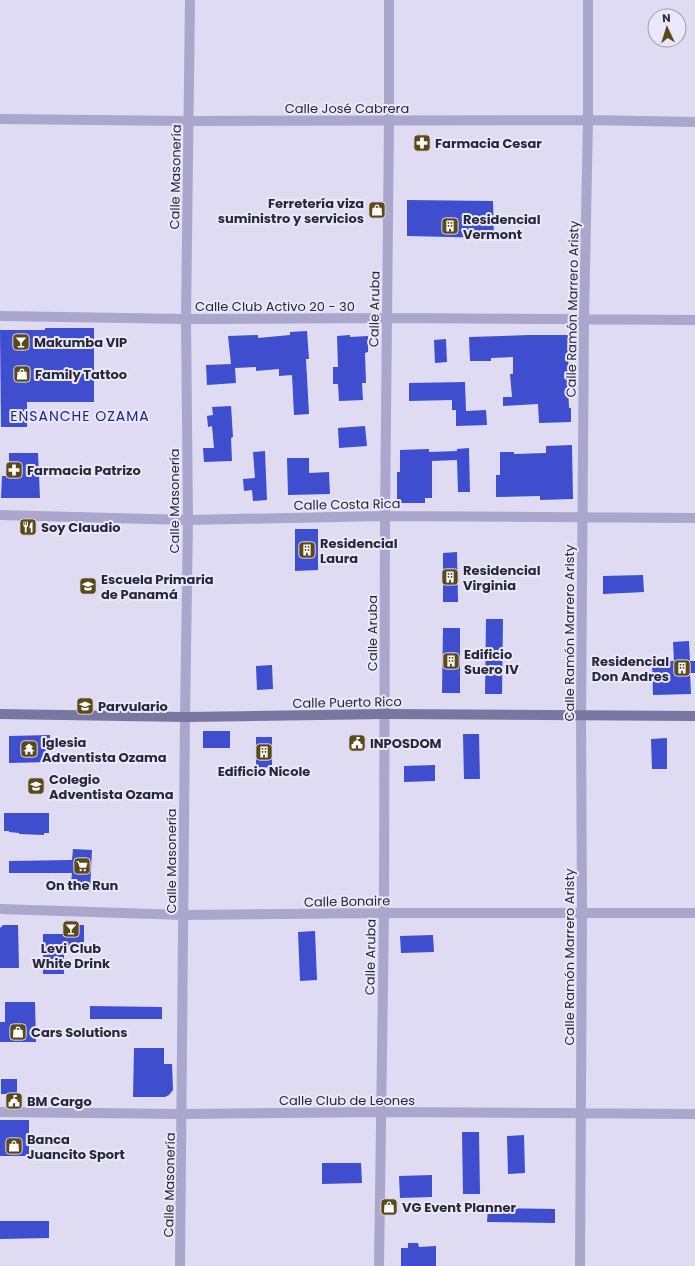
<svg xmlns="http://www.w3.org/2000/svg" width="695" height="1266" viewBox="0 0 695 1266" font-family="Poppins,sans-serif">
<style>
.building{fill:#3e4ece}
.lines{fill:none;stroke-linecap:round;stroke-linejoin:round}
.street{stroke:#aaa6cc;stroke-width:10}
.secondary{stroke:#7777a0;stroke-width:10}
.labels{text-anchor:middle;stroke-width:4;stroke-linejoin:round;paint-order:stroke}
.street-label{font-size:13px;fill:#272838;stroke:#ebe7fb}
.poi-label{font-size:13px;font-weight:bold;fill:#272838;stroke:#ebe7fb;text-anchor:start}
.neighbourhood-label{font-size:14px;letter-spacing:1px;fill:#1b278c;stroke:#ebe7fb}
</style>
<rect width="100%" height="100%" fill="#dfdbf3"/>
<path class="building" d="M407,200L493,201L494,238L407,236Z
M45,328H94V402H27V427H1L0,330H45Z
M307,331L309,359H306L309,414L294,415L292,375L279,376V369L256,371V367L235,368L236,383L207,385L206,365L231,364L228,336L258,335V338L290,335V332Z
M350,335V337L368,336V352L365,353L366,383H362L363,400L339,401L338,384H333V367H338L337,336Z
M530,335H576V358H568L570,384L568,385L569,408H571V422L539,423L538,404L503,406V397H512L510,374H513V357L491,358V361H470L469,337Z
M446,339L447,362L435,363L434,340Z
M465,382L466,411L486,410L487,425L456,426V410H452V400L409,401V383Z
M231,406L233,437L231,438L232,461L204,462L203,448H214L212,426L208,427L207,416L213,415L212,407Z
M365,426L367,446L339,448L338,428Z
M572,445L573,499L540,500V496L496,497V475H500V452H514V454L546,453V446Z
M469,448L470,492H458L457,460L432,461V498H425V503H397V472H400V450L429,449V452L457,451V449Z
M265,451L267,500L253,501L252,490L244,491L243,479L255,478L253,452Z
M9,453H38L40,498H1L2,476H9Z
M287,458H309V473L329,472L330,494L288,495Z
M295,529H318V570L295,571Z
M457,552L458,602H443V553Z
M643,575L644,592L603,594V576Z
M486,619H503L502,694H485Z
M443,628H460V693H442Z
M689,641L690,661H695V673H690L691,694L653,695L652,661H674L673,642Z
M272,665L273,689L257,690L256,666Z
M203,731H230V748H203Z
M463,734H479L480,779H464Z
M50,735V762L9,763V736Z
M256,737H272V767L256,768Z
M667,738V769H652L651,739Z
M435,765V781L404,782V766Z
M4,813H49V833H44V835L19,834V833L9,832V831H4Z
M73,849L92,850L90,891H82L71,883L72,873H9V861L72,860Z
M3,925H18L19,968H0V928Z
M64,925H84V945L64,946V974H43V934H64Z
M315,931L317,980L300,981L298,932Z
M433,935L434,952L401,953L400,936Z
M5,1002H35L36,1042H0V1022H5Z
M90,1006L162,1007V1019H90Z
M134,1048H164V1064H172L173,1090L169,1095L165,1097H133Z
M1,1079H17V1094H1Z
M0,1120H29V1156H0Z
M462,1132H479L480,1194H463Z
M524,1135L525,1173L508,1174L507,1136Z
M322,1163H361L362,1183L322,1184Z
M432,1175V1197L400,1198L399,1176Z
M488,1208L555,1209V1223L487,1222Z
M0,1221H49V1238L0,1239Z
M408,1243H418L419,1247L436,1246V1266H401V1248H408Z"/>
<g class="lines">
<path class="street" d="M0,119L189,121L588,120L695,122
M0,316L186,319L387,318L695,320
M0,515L188,520L385,516L695,518
M0,909L184,915L384,913H695
M0,1112L182,1114L381,1112L695,1114
M180,1266L185,717L188,520L186,319L190,0
M379,1266L384,913L385,516L389,121V0
M580,1266L582,913L581,716L584,319L588,120V0"/>
<path class="secondary" d="M0,714L185,717L385,714L695,716"/>
</g>
<defs>
<symbol id="pharmacy-square" viewBox="-11 -11 22 22"><rect x="-9" y="-9" width="18" height="18" rx="4" fill="#5c491a" stroke="#ebe7fb"/><path d="M-2-6h4v4h4v4h-4v4h-4v-4h-4v-4h4Z" fill="#fff"/></symbol>
<symbol id="shop-square" viewBox="-11 -11 22 22"><rect x="-9" y="-9" width="18" height="18" rx="4" fill="#5c491a" stroke="#ebe7fb"/><path d="M-5-2.5h2.3a2.7 3.5 0 0 1 5.4 0H5L5.5 6h-11ZM-1.5-2.5h3a1.5 2.3 0 0 0-3 0Z" fill="#fff"/></symbol>
<symbol id="building-square" viewBox="-11 -11 22 22"><rect x="-9" y="-9" width="18" height="18" rx="4" fill="#5c491a" stroke="#ebe7fb"/><path d="M-4-6H4V6H1V3H-1V6H-4ZM-2.5-4.3h1.7v1.8h-1.7ZM.8-4.3h1.7v1.8H.8ZM-2.5-1h1.7V.8h-1.7ZM.8-1h1.7V.8H.8Z" fill="#fff"/></symbol>
<symbol id="bar-square" viewBox="-11 -11 22 22"><rect x="-9" y="-9" width="18" height="18" rx="4" fill="#5c491a" stroke="#ebe7fb"/><path d="M-6-5H6L.8 .8V4.5H3.5V6h-7V4.5H-.8V.8Z" fill="#fff"/></symbol>
<symbol id="restaurant-square" viewBox="-11 -11 22 22"><rect x="-9" y="-9" width="18" height="18" rx="4" fill="#5c491a" stroke="#ebe7fb"/><path d="M-5-6h1v4h1v-4h1v4h1v-4h1v5L-1.5 .5V6h-2V.5L-5-1ZM5-6V6H3V1.5H1.5Q1.5-4 5-6Z" fill="#fff"/></symbol>
<symbol id="school-square" viewBox="-11 -11 22 22"><rect x="-9" y="-9" width="18" height="18" rx="4" fill="#5c491a" stroke="#ebe7fb"/><path d="M0-5L7-2L0 1L-7-2ZM-4 1L0 2.5L4 1V4Q0 6-4 4Z" fill="#fff"/></symbol>
<symbol id="civic-square" viewBox="-11 -11 22 22"><rect x="-9" y="-9" width="18" height="18" rx="4" fill="#5c491a" stroke="#ebe7fb"/><path d="M-.6-6.5H3V-4.5H.6V-3L4-1V1h2V6H-6V1h2V-1L-.6-3ZM-1.2 2.5V6h2.4V2.5Z" fill="#fff"/></symbol>
<symbol id="temple-square" viewBox="-11 -11 22 22"><rect x="-9" y="-9" width="18" height="18" rx="4" fill="#5c491a" stroke="#ebe7fb"/><path d="M0-6L5-2H3V0L6.5 2.5H4V6H1.5V3h-3V6H-4V2.5H-6.5L-3 0V-2H-5Z" fill="#fff"/></symbol>
<symbol id="supermarket-square" viewBox="-11 -11 22 22"><rect x="-9" y="-9" width="18" height="18" rx="4" fill="#5c491a" stroke="#ebe7fb"/><path d="M-6-5.5h2.5l.6 2H6L4.5 2H-2.5L-4.4-4H-6ZM-1.5 3.2a1.3 1.3 0 1 0 .1 0ZM3 3.2a1.3 1.3 0 1 0 .1 0Z" fill="#fff"/></symbol>
</defs>
<g fill-rule="evenodd">
<use href="#pharmacy-square" x="412" y="133" width="20" height="20"/>
<use href="#shop-square" x="367" y="200" width="20" height="20"/>
<use href="#building-square" x="440" y="216" width="20" height="20"/>
<use href="#bar-square" x="11" y="332" width="20" height="20"/>
<use href="#shop-square" x="12" y="364" width="20" height="20"/>
<use href="#pharmacy-square" x="4" y="460" width="20" height="20"/>
<use href="#restaurant-square" x="18" y="517" width="20" height="20"/>
<use href="#building-square" x="297" y="540" width="20" height="20"/>
<use href="#building-square" x="440" y="567" width="20" height="20"/>
<use href="#school-square" x="78" y="576" width="20" height="20"/>
<use href="#building-square" x="441" y="651" width="20" height="20"/>
<use href="#building-square" x="672" y="658" width="20" height="20"/>
<use href="#school-square" x="75" y="696" width="20" height="20"/>
<use href="#civic-square" x="347" y="733" width="20" height="20"/>
<use href="#temple-square" x="19" y="739" width="20" height="20"/>
<use href="#building-square" x="254" y="742" width="20" height="20"/>
<use href="#school-square" x="26" y="776" width="20" height="20"/>
<use href="#supermarket-square" x="72" y="856" width="20" height="20"/>
<use href="#bar-square" x="61" y="919" width="20" height="20"/>
<use href="#shop-square" x="8" y="1022" width="20" height="20"/>
<use href="#civic-square" x="4" y="1091" width="20" height="20"/>
<use href="#shop-square" x="4" y="1136" width="20" height="20"/>
<use href="#shop-square" x="379" y="1197" width="20" height="20"/>
</g>
<g class="labels">
<g class="street-label">
<text x="347" y="113">Calle José Cabrera</text>
<text transform="translate(175 177) rotate(-89)" y="5">Calle Masonería</text>
<text x="275" y="311">Calle Club Activo 20 - 30</text>
<text transform="translate(374 309) rotate(-89)" y="5">Calle Aruba</text>
<text transform="translate(572 309) rotate(-89)" y="5">Calle Ramón Marrero Aristy</text>
<text transform="translate(174 501) rotate(-90)" y="5">Calle Masonería</text>
<text transform="translate(347 504) rotate(-1)" y="5">Calle Costa Rica</text>
<text transform="translate(372 633) rotate(-90)" y="5">Calle Aruba</text>
<text transform="translate(569 633) rotate(-90)" y="5">Calle Ramón Marrero Aristy</text>
<text transform="translate(347 702) rotate(-1)" y="5">Calle Puerto Rico</text>
<text transform="translate(171 861) rotate(-90)" y="5">Calle Masonería</text>
<text transform="translate(347 901) rotate(-1)" y="5">Calle Bonaire</text>
<text transform="translate(370 957) rotate(-89)" y="5">Calle Aruba</text>
<text transform="translate(569 957) rotate(-90)" y="5">Calle Ramón Marrero Aristy</text>
<text x="347" y="1105">Calle Club de Leones</text>
<text transform="translate(169 1185) rotate(-89)" y="5">Calle Masonería</text>
</g>
<g class="poi-label">
<text x="435" y="148">Farmacia Cesar</text>
<text x="364" y="208" text-anchor="end">Ferretería viza<tspan x="364" dy="15">suministro y servicios</tspan></text>
<text x="463" y="224">Residencial<tspan x="463" dy="15">Vermont</tspan></text>
<text x="34" y="347">Makumba VIP</text>
<text x="35" y="379">Family Tattoo</text>
<text x="27" y="475">Farmacia Patrizo</text>
<text x="41" y="532">Soy Claudio</text>
<text x="320" y="548">Residencial<tspan x="320" dy="15">Laura</tspan></text>
<text x="463" y="575">Residencial<tspan x="463" dy="15">Virginia</tspan></text>
<text x="101" y="584">Escuela Primaria<tspan x="101" dy="15">de Panamá</tspan></text>
<text x="464" y="659">Edificio<tspan x="464" dy="15">Suero IV</tspan></text>
<text x="669" y="666" text-anchor="end">Residencial<tspan x="669" dy="15">Don Andres</tspan></text>
<text x="98" y="711">Parvulario</text>
<text x="42" y="747">Iglesia<tspan x="42" dy="15">Adventista Ozama</tspan></text>
<text x="370" y="748">INPOSDOM</text>
<text x="264" y="776" text-anchor="middle">Edificio Nicole</text>
<text x="49" y="784">Colegio<tspan x="49" dy="15">Adventista Ozama</tspan></text>
<text x="82" y="890" text-anchor="middle">On the Run</text>
<text x="71" y="953" text-anchor="middle">Levi Club<tspan x="71" dy="15">White Drink</tspan></text>
<text x="31" y="1037">Cars Solutions</text>
<text x="27" y="1106">BM Cargo</text>
<text x="27" y="1144">Banca<tspan x="27" dy="15">Juancito Sport</tspan></text>
<text x="402" y="1212">VG Event Planner</text>
</g>
<g class="neighbourhood-label">
<text x="80" y="421">ENSANCHE OZAMA</text>
</g>
</g>
<g transform="translate(667 28) rotate(356)"><circle r="19" fill="#ebe7fb" stroke="#9d9bad"/>
<path d="M0-3L7 15L0 10L-7 15Z" fill="#5c491a"/>
<text y="-6" font-size="11" font-weight="bold" text-anchor="middle" fill="#272838">N</text>
</g>
</svg>
